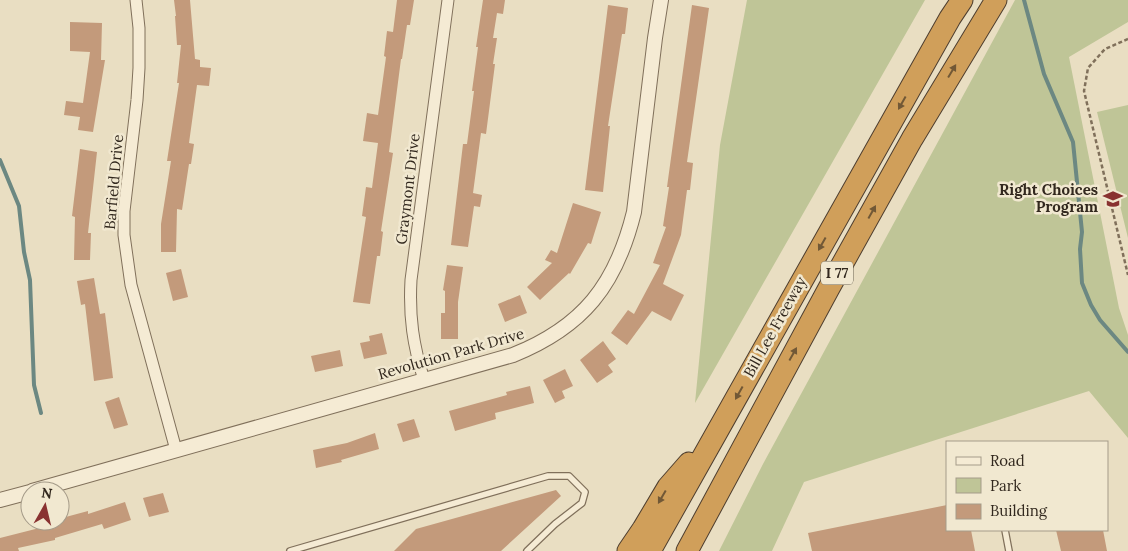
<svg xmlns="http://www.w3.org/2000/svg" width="1128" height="551" viewBox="0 0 1128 551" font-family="Lora,serif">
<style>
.green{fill:#bfc597}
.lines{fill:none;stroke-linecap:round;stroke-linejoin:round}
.stream{stroke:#6c8882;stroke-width:4}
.building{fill:#c39a7b}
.service-casing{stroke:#80705b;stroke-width:8}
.minor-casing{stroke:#80705b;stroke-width:13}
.tertiary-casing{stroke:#80705b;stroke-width:16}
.motorway-casing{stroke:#4e3e2f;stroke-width:23}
.path{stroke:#80705b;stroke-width:2.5;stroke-dasharray:4 2.5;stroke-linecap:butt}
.service{stroke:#f5ebd4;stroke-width:5.5}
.minor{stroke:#f5ebd4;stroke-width:11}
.tertiary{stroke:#f5ebd4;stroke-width:14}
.motorway{stroke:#d09f5a;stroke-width:21}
.oneway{fill:#715836}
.labels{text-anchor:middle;stroke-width:5;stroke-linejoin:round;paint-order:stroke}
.shield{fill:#f1e8d0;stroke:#6b6253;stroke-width:1}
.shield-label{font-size:14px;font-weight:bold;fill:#32281e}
.street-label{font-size:15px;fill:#32281e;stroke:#f1e8d0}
.poi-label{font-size:15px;font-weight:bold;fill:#32281e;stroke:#f1e8d0;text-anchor:end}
</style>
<rect width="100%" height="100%" fill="#e9dec2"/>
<path class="green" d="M747,0H925L695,403L720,145Z
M1015,0H1128V22L1069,57L1119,308L1128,335V438L1089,391L804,482L772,551H719L763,464Z
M1128,105V238L1097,112Z"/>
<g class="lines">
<path class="stream" d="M1024,0L1044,74L1073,142L1082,232L1080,249L1082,283L1091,305L1100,320L1128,352
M0,160L19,206L24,252L30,280L34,385L41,413"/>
</g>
<path class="building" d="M174,0H190L195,59L200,60V67L211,68L209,86L197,85L189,143L194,144L191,164H189L182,210L177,209L176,252H161V224L171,161H167L179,83H177L181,45H177L175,16H176Z
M397,0H414L410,25H407L402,59H401L389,152L393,153L381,231L383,232L380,256H377L370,304L353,302L366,217L362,216L366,187L372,188L378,143L363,141L367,113L378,115L386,57L384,56L387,31L393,32Z
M483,0H505L503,14L497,13L493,38H497L493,64H495L490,103L486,134L481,133L473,193L482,195L480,207L474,206L468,247L451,245L463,144H467L474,91H472L478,47H476Z
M608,5L628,8L625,34H622L608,126H610L603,192L585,190Z
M692,5L709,8L687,162L693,163L690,190H687L681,235L663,284L684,295L671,321L652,311L627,345L611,333L628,310L634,314L660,265L653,263L666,227L663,226L669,187H667Z
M70,22L102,23L101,60H105L93,132L78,130L80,117L64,115L66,101L83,103L90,52L70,51Z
M80,149L97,152L88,233H91L90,260H74L75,217L72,216Z
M573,203L601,212L591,244L588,243L570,274L569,273L540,300L527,287L552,263L545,260L551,250L557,253Z
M447,265L463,267L458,302V339H441V313H445V291L443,290Z
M181,269L188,297L173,301L166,273Z
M94,278L100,314L105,313L113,378L94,381L85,304L81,305L77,281Z
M520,295L527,313L505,322L498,304Z
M382,333L387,354L364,359L360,343L370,341L369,336Z
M603,341L616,359L608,365L613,372L597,383L580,360Z
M340,350L343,366L315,372L311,356Z
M565,369L573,386L562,391L565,398L555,403L543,380Z
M530,386L534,403L495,413L496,419L455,431L449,411L507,395L506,392Z
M119,397L128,425L114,429L105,402Z
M414,419L420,437L403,442L397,424Z
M375,433L379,449L341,460L342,462L316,468L313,450L347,443Z
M556,490L561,496L501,551H394L416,529Z
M163,493L169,512L149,517L143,498Z
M125,502L131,520L104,529L102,524L55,538V540L18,548L19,551H0V538L63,522L62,518L88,511V514Z
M947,505V530H971L975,551H812L808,533Z
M1056,530H1103L1107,551H1061Z"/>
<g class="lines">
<defs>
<path id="service" d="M1005,530L1009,551
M290,551L548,476H569L585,492L582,503L555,524L527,551"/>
<path id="minor" d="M136,0L139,28V68L137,100L124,211V235L131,285L176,450
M424,380C413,345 409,317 411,280L448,0"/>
<path id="tertiary" d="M32,491L513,355C583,327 616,285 634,212L655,38L661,0
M0,500L30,492"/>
<path id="motorway" d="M628,551L643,529L668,487L689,463
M650,551L950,18L962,0
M687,551L829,288L912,139L996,0"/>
</defs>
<use href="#service" class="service-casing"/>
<use href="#minor" class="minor-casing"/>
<use href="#tertiary" class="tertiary-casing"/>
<use href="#motorway" class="motorway-casing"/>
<path class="path" d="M1128,39L1105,49L1088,68L1084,91L1128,275"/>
<use href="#service" class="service"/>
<use href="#minor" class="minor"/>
<use href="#tertiary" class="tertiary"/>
<use href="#motorway" class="motorway"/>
</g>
<defs><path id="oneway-solid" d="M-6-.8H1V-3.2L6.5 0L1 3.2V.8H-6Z" transform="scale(1.25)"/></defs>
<g class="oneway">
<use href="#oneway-solid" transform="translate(952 71) rotate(-59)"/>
<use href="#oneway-solid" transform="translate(902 103) rotate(119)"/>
<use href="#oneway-solid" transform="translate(872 212) rotate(-61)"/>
<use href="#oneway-solid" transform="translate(822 244) rotate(119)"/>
<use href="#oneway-solid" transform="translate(793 354) rotate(-61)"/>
<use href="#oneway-solid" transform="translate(739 393) rotate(119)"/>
<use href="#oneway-solid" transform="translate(662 497) rotate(120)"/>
</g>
<defs>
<symbol id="school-bare" viewBox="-9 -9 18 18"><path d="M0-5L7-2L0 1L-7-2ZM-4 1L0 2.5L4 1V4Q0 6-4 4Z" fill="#893231" stroke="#f1e8d0" stroke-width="2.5" paint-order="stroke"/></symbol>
</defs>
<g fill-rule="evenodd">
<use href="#school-bare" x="1099" y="185" width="28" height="28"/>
</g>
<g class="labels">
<rect class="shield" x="821" y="261.5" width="32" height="23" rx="4"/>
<g class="shield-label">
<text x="837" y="278">I 77</text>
</g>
<g class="street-label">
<text transform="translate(114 182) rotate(-85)" y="5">Barfield Drive</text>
<text transform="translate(408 189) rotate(-83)" y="5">Graymont Drive</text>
<text transform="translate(775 327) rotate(-61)" y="5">Bill Lee Freeway</text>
<text transform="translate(451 354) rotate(-16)" y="5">Revolution Park Drive</text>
</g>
<g class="poi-label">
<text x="1098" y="195">Right Choices<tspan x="1098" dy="17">Program</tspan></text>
</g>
</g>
<rect x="946" y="441" width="162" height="90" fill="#f1e8d0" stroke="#a59b89"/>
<rect x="956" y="457" width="25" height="8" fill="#f5ebd4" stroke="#a59b89"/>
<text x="990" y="466" font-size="15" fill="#32281e">Road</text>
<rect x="956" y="478" width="25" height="15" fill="#bfc597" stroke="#a59b89"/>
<text x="990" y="491" font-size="15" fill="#32281e">Park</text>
<rect x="956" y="504" width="25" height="15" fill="#c39a7b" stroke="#a59b89"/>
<text x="990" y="516" font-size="15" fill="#32281e">Building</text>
<g transform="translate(45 506) rotate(8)"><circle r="24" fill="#f1e8d0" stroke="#a59b89"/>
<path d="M0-4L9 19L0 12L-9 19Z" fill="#893231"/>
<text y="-8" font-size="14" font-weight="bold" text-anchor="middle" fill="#32281e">N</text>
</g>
</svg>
